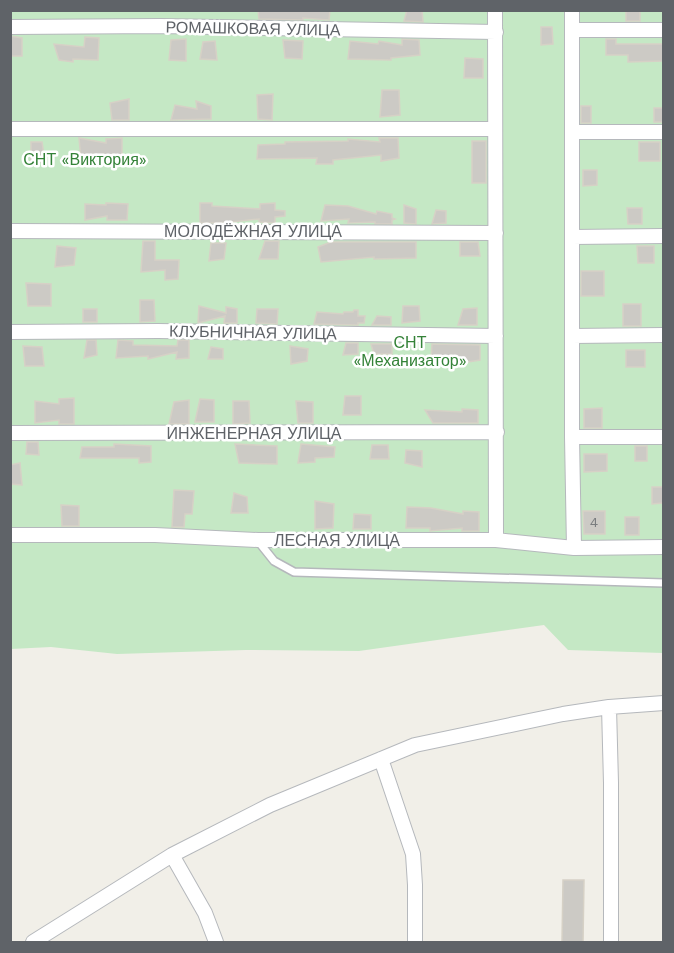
<svg xmlns="http://www.w3.org/2000/svg" width="674" height="953" viewBox="0 0 674 953" font-family="'Work Sans',sans-serif">
<style>
.green{fill:#c5e8c5}
.building{fill:#cccac5;stroke:#d6d1c6;stroke-width:1.5}
.lines{fill:none;stroke-linecap:round;stroke-linejoin:round}
.lane-casing{stroke:#b5b8bc;stroke-width:10}
.street-casing{stroke:#b5b8bc;stroke-width:16}
.lane{stroke:#fff;stroke-width:7}
.street{stroke:#fff;stroke-width:14}
.labels{text-anchor:middle;stroke-width:5;stroke-linejoin:round;paint-order:stroke}
.number-label{font-size:14px;fill:#7a7d7f}
.street-label{font-size:16px;fill:#5f6368;stroke:#fff}
.park-label{font-size:16px;fill:#348238;stroke:#fff}
</style>
<rect width="100%" height="100%" fill="#f1efe8"/>
<path class="green" d="M11,11H663V653L568,650L544,625L359,651L246,650L117,654L51,647L11,649Z"/>
<path class="building" d="M258,10H330L329,20L303,18V20L259,19Z
M407,10H422L423,22L404,21Z
M626,10H640V21H626Z
M541,27H552L553,44L541,45Z
M10,36L22,38V56H10Z
M85,37L99,38L98,60L73,59V62L59,60L54,44L84,47Z
M186,39V61L169,60L171,40Z
M402,39L419,40L420,55L391,58V60L348,59L350,41L378,44L379,41L402,45Z
M606,39H616V44H663V61L628,62V55H606Z
M283,40L303,41L302,59L285,58Z
M215,41L217,60L200,59L203,42Z
M465,58L483,59V78H464Z
M382,90H399L400,115L380,117Z
M273,94L272,120L258,119L257,95Z
M129,99V120H112L110,103Z
M196,101L211,106V119L171,120L175,105L197,109Z
M581,106H591V123H581Z
M654,108H663V122H654Z
M79,138L106,143V139L122,138V156L81,159Z
M379,138H398L399,158L381,161V155L333,160V164H316L317,158L257,159L258,145L285,144V142L348,141V139L380,142Z
M472,141H486V183H472Z
M31,142H42L45,162H31Z
M639,142H660V161H639Z
M583,170H597V185L583,186Z
M106,203L128,204L127,220H107V216L85,220V204L106,205Z
M200,203H212V206L260,209V204L275,203V210L285,211V216L275,217V223L259,222V219L222,223H200Z
M325,205L348,206L376,214L377,211L392,214V218L395,219L392,220V224H375V222L348,223L349,219L321,221Z
M404,205L416,209V224L404,223Z
M627,208H642V224H628Z
M436,210L446,211V223L432,224Z
M143,241H155V260H179L178,279L165,280V270L141,272Z
M265,241H279L278,259H259Z
M331,242H416V258L374,259V257L321,262L318,247Z
M460,242H478L480,256H460Z
M211,243H226L224,259L209,261Z
M57,246L76,248L74,265L55,267Z
M637,246H654V263H638Z
M581,271H604V296H581Z
M26,283L51,284V306H28Z
M140,300H154L155,321L140,322Z
M623,304H641V326H623Z
M199,306L226,313V307L237,309V323H224L225,316L198,323Z
M403,306H419L420,321L402,323Z
M477,308V325H458L463,309Z
M83,309H97V322H83Z
M257,309H278L277,324L256,323Z
M354,310H358V316H365L364,323H358V325L314,324L317,312L343,314L344,312H353Z
M377,316L391,317V325H372Z
M87,340H96L97,355L84,358Z
M118,340L133,341V345L177,346L178,340H189V358L176,359L177,352L148,359V356L116,358Z
M346,343H358V354L343,355Z
M371,344H392V354H374Z
M432,344L480,345V360L462,363L461,359L431,362Z
M23,346L42,347L44,366H25Z
M290,346L308,349L307,361L291,364Z
M211,347L223,349V359H208Z
M626,350H645V367H626Z
M345,396H361V415H343Z
M74,398V424H59V420L35,423V401L59,404V399Z
M200,399L214,400V422H195Z
M189,400V424H169L174,402Z
M233,401H249L250,423L233,424Z
M296,401L313,402V423H298Z
M602,408V428H584V409Z
M462,409L478,410V423H433L425,410L462,412Z
M27,442H38L39,455L26,454Z
M114,444L151,446V462L139,463V458H80L82,447H114Z
M235,444L277,446V464L239,463Z
M301,444L335,447L334,457L315,458V462L298,463Z
M372,445H388L389,459H370Z
M635,446H647V461H635Z
M406,450L422,451V467L405,463Z
M584,454H607V471L584,472Z
M20,463L22,485L10,484V465Z
M652,487H663V503L652,504Z
M174,490L194,491L192,514H185L184,527H172Z
M234,493L247,497L248,513H231Z
M315,501L334,504L333,528L315,529Z
M61,505L79,506V526H62Z
M407,507L431,508L463,514V511L479,512V531H462V528L430,531V528H406Z
M583,511H605V534H584Z
M354,514L371,515V529H353Z
M625,517H639V535H625Z
M563,880H584L583,942H562Z"/>
<g class="lines">
<defs>
<path id="lane" d="M258,541L274,561L294,572L664,583"/>
<path id="street" d="M495,10L496,540
M572,10V437L574,548
M10,27L161,26L496,32
M572,30H664
M10,129H495
M572,132H664
M10,231L496,233
M572,237L664,236
M10,332L158,331L496,336
M572,336L664,335
M10,433L497,432
M572,437H664
M10,535H155L258,540H496L574,548L664,547
M609,707L611,783V942
M381,759L413,854L415,885V942
M172,855L205,913L216,942
M33,942L172,855L270,805L415,745L563,714L609,707L664,703"/>
</defs>
<use href="#lane" class="lane-casing"/>
<use href="#street" class="street-casing"/>
<use href="#lane" class="lane"/>
<use href="#street" class="street"/>
</g>
<g class="labels">
<g class="number-label">
<text x="594" y="527">4</text>
</g>
<g class="street-label">
<text transform="translate(253 28) rotate(1)" y="6">РОМАШКОВАЯ УЛИЦА</text>
<text x="253" y="237">МОЛОДЁЖНАЯ УЛИЦА</text>
<text transform="translate(253 332) rotate(1)" y="6">КЛУБНИЧНАЯ УЛИЦА</text>
<text x="254" y="439">ИНЖЕНЕРНАЯ УЛИЦА</text>
<text x="337" y="546">ЛЕСНАЯ УЛИЦА</text>
</g>
<g class="park-label">
<text x="85" y="165">СНТ «Виктория»</text>
<text x="410" y="348">СНТ<tspan x="410" dy="18">«Механизатор»</tspan></text>
</g>
</g>
<rect width="674" height="953" fill="none" stroke="#5f6368" stroke-width="24"/>
</svg>
